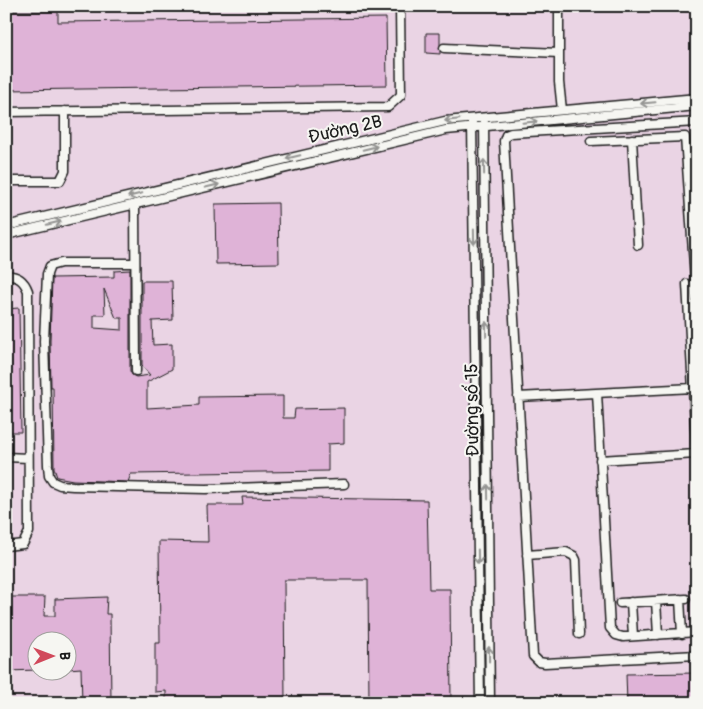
<svg xmlns="http://www.w3.org/2000/svg" width="703" height="709" viewBox="0 0 703 709" font-family="Pangolin,sans-serif">
<style>
.built{fill:#ead4e4;fill-rule:evenodd}
.green{fill:#c2d98f;stroke:#6f7a56}
.building{fill:#dfb3d7;stroke:#1c1c1c;fill-rule:evenodd}
.lines{fill:none;stroke-linecap:round;stroke-linejoin:round}
.minor-casing{stroke:#1c1c1c;stroke-width:11}
.minor{stroke:#f6f6f2;stroke-width:8}
.oneway{stroke:#949492}
.labels{text-anchor:middle;stroke-width:4;stroke-linejoin:round;paint-order:stroke}
.street-label{font-size:18px;fill:#1c1c1c;stroke:#f6f6f2}
</style>
<rect width="100%" height="100%" fill="#efe2ea"/>
<filter id="ink" filterUnits="userSpaceOnUse"><feTurbulence type="fractalNoise" baseFrequency=".02" numOctaves="2"/><feDisplacementMap in="SourceGraphic" scale="10" xChannelSelector="R" yChannelSelector="G"/><feConvolveMatrix kernelMatrix="1 2 1 2 8 2 1 2 1" color-interpolation-filters="sRGB"/></filter>
<g filter="url(#ink)">
<path class="built" d="M6,6H697V703H6ZM38,642H68V672H38Z"/>
<path class="green" d="M697,131V186L695,188L692,187L688,141H694L693,132Z"/>
<path class="building" d="M6,11H58V22L386,18L387,85L6,90Z
M426,33H440V54L426,53Z
M278,203L279,263L216,264L215,204Z
M130,270V371L132,375L136,377L150,375L142,366V281H172L173,320L152,321L153,345L172,344V369L147,382V408L199,405V397L283,396V418H294L295,409L344,408V443L328,444V471L131,474L128,482L73,480L57,477L54,468L53,387H51L50,341L52,278L114,277V271ZM104,289L116,318H122V330L94,328V315H105Z
M19,308L21,432H6V309Z
M242,497L427,500L429,589H450L451,703H369L368,580H284L285,703H166V691L155,692V643H160L159,541L208,542L207,505H243Z
M6,597H45L44,616H55V599L107,597L106,614H110L111,703H82L81,668L68,669V642H38V670L6,671Z
M697,673V703H627L626,674Z"/>
<g class="lines">
<defs>
<path id="minor" d="M559,6V82L562,110
M444,48L559,53
M6,112L388,107L401,95L400,6
M484,122L490,703
M697,122L511,133L506,135L504,141L533,656L539,662L545,663L697,655
M472,123L480,703
M632,139L638,245
M591,141L685,137L697,309
M6,181H60L65,171V111
M135,204L136,371
M6,226L445,121L697,98
M6,235L446,130L697,106
M135,263H61L50,266L47,274L44,341L48,465L49,476L53,482L60,485L73,486L206,489L344,484
M6,275C18,276 24,280 28,291L29,532L23,544L6,546
M687,284L697,460
M597,393L610,628L616,635L623,637L697,632
M518,397L693,388
M6,457L28,458
M600,460L696,454
M527,555L566,552L574,556L576,560L579,634
M680,599L682,634
M656,601L658,635
M631,602L633,636
M620,603L686,599"/>
</defs>
<use href="#minor" class="minor-casing"/>
<use href="#minor" class="minor"/>
</g>
<defs><path id="oneway-shaft" d="M-6 0H5M1.5-3L5.5 0L1.5 3" fill="none" stroke-width="1.6" stroke-linecap="round" stroke-linejoin="round" transform="scale(1.25)"/></defs>
<g class="oneway">
<use href="#oneway-shaft" transform="translate(648 103) rotate(175)"/>
<use href="#oneway-shaft" transform="translate(452 120) rotate(174)"/>
<use href="#oneway-shaft" transform="translate(530 122) rotate(-5)"/>
<use href="#oneway-shaft" transform="translate(370 148) rotate(-13)"/>
<use href="#oneway-shaft" transform="translate(293 157) rotate(167)"/>
<use href="#oneway-shaft" transform="translate(484 167) rotate(-91)"/>
<use href="#oneway-shaft" transform="translate(212 186) rotate(-13)"/>
<use href="#oneway-shaft" transform="translate(135 195) rotate(167)"/>
<use href="#oneway-shaft" transform="translate(54 223) rotate(-13)"/>
<use href="#oneway-shaft" transform="translate(474 237) rotate(89)"/>
<use href="#oneway-shaft" transform="translate(486 329) rotate(-91)"/>
<use href="#oneway-shaft" transform="translate(488 492) rotate(-91)"/>
<use href="#oneway-shaft" transform="translate(478 557) rotate(89)"/>
<use href="#oneway-shaft" transform="translate(489 654) rotate(-91)"/>
</g>
</g>
<g class="labels">
<g class="street-label">
<text transform="translate(345 129) rotate(-13)" y="6">Đường 2B</text>
<text transform="translate(472 410) rotate(-91)" y="6">Đường số 15</text>
</g>
</g>
<rect width="703" height="709" fill="none" stroke="#f6f6f2" stroke-width="25"/>
<rect x="12" y="12" width="678" height="684" fill="none" stroke="#1c1c1c" stroke-width="2" filter="url(#ink)"/>
<g transform="translate(52 656) rotate(89)"><circle r="24" fill="#f6f6f2" stroke="#9f9f9c"/>
<path d="M0-4L9 19L0 12L-9 19Z" fill="#d1495b"/>
<text y="-8" font-size="14" font-weight="bold" text-anchor="middle" fill="#1c1c1c">B</text>
</g>
</svg>
